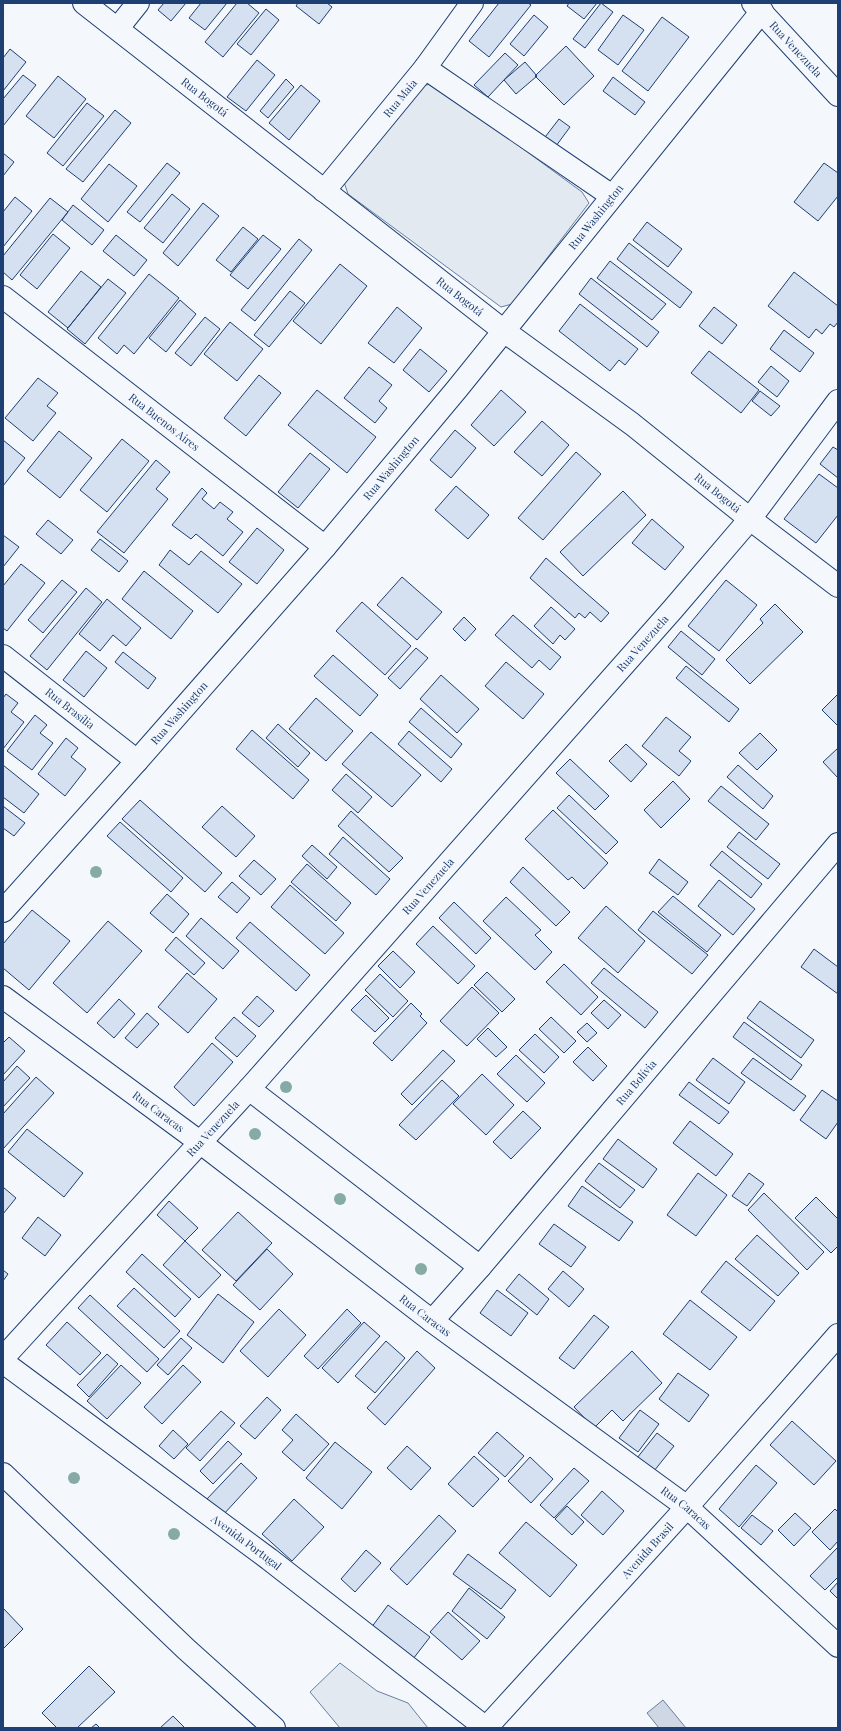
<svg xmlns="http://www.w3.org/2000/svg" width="841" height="1731" viewBox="0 0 841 1731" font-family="'Playfair Display',serif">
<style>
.green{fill:#e3e9f0;stroke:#687fa3}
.water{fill:#cfd7e4;stroke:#687fa3}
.building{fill:#d5e0f0;stroke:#1d3f73}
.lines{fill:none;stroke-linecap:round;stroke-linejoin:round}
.minor-casing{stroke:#1d3f73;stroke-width:24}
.minor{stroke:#f4f7fb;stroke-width:22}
.tree{fill:#86aba6}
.labels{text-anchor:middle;stroke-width:3;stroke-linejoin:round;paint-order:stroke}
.street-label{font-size:11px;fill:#1d3f73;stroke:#f4f7fb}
</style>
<rect width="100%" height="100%" fill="#f4f7fb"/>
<path class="green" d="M433,83L582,192L589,203L512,304L501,307L348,194L344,182L423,86Z
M340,1663L377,1691L408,1703L428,1728H340L310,1692Z"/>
<path class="water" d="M663,1700L686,1728H659L647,1713Z"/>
<path class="building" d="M164,3H186L171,21L158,10Z
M201,3H227L205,30L189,18Z
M237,3H247L259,13L223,57L205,42Z
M298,3H327L332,7L319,24L296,6Z
M499,3H528L531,5L489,57L469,41Z
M569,3H597L584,19L567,6Z
M601,3L613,12L585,48L573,39Z
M266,9L279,20L251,55L237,44Z
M534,15L548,27L524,56L510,44Z
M623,15L644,30L618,65L598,50Z
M662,17L689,37L648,91L622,71Z
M566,46L594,76L564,105L535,76Z
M10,49L26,62L3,91V58Z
M505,53L518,65L488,97L474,85Z
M257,60L275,75L246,111L227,97Z
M525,62L537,76L516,94L504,80Z
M23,75L36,85L3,126V99Z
M58,76L86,99L54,138L26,116Z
M613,77L645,102L635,115L603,91Z
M286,79L294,87L268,118L260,111Z
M301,85L320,101L289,140L269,123Z
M87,103L104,116L63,166L47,153Z
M115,110L131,123L83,182L66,169Z
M559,119L570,127L553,150L542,141Z
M3,153L14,162L3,176Z
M167,163L180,173L140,222L127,212Z
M824,163L838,173V196L818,221L794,202Z
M109,164L137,186L108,222L81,199Z
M172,194L190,209L163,243L144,228Z
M15,197L32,211L3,247V212Z
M50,198L68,212L12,280L3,272V256Z
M203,203L219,216L178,266L163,253Z
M73,205L104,230L92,245L62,220Z
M647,222L682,249L668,267L633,240Z
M243,227L258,239L231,272L216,260Z
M53,234L70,248L37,289L20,275Z
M116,235L147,260L134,276L103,251Z
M263,235L281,249L248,289L230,275Z
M299,239L312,250L255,321L241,310Z
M629,243L692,292L680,308L617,259Z
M610,261L666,304L652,320L597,278Z
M340,264L367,286L321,344L293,321Z
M81,271L101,287L68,328L48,312Z
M794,272L838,306V322L834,327L830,324L822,334L816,329L809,338L768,306Z
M149,274L179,298L134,354L124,345L117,354L98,338Z
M591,278L659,332L647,347L579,294Z
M108,279L126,293L85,344L67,329Z
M290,291L305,303L269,347L254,335Z
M180,300L196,314L166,352L149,338Z
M580,304L638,349L625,365L619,360L610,371L559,331Z
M397,307L422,328L394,363L368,343Z
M714,307L737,325L722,344L699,326Z
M205,317L220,329L191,366L175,353Z
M230,322L263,349L237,381L204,354Z
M784,330L814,353L800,372L770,349Z
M420,349L447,371L429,392L403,370Z
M709,351L759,390L741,413L691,373Z
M771,366L789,381L777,397L758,382Z
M369,367L392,385L379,401L387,408L375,423L344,398Z
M259,375L281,393L246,436L224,418Z
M38,378L58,393L47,406L56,413L33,441L5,418Z
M317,390L376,437L347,473L288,425Z
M501,390L526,412L494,446L471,425Z
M760,391L780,406L771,416L752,401Z
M542,421L569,445L542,476L514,452Z
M455,430L476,448L451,478L430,460Z
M59,431L92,458L60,498L27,471Z
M122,439L149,461L107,512L80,490Z
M3,440L25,458L3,486Z
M833,447L838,450V478L820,464Z
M576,452L601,474L543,540L518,518Z
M310,453L330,469L298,508L278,492Z
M156,460L170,472L156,489L168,499L124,553L97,532Z
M819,474L838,488V515L816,543L784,519Z
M456,486L489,515L468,539L435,510Z
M202,488L207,493L202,499L214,509L220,502L233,512L227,519L243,532L223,556L196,534L191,539L172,525Z
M623,491L646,515L583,576L560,552Z
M652,519L684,547L665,570L632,543Z
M48,520L73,540L61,554L36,534Z
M257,528L284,550L257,584L229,562Z
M3,535L19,547L3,567Z
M100,539L128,561L119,572L91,550Z
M170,550L189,565L201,551L242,584L218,613L159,565Z
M546,558L609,613L601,622L590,612L585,618L579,613L575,618L530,578Z
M21,564L45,583L7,631L3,628V586Z
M144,571L193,611L171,639L122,599Z
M402,577L442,612L417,640L377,605Z
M62,580L77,592L43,633L28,620Z
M726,580L757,605L719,651L688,626Z
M86,588L102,602L47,670L30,656Z
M107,599L141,628L126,646L113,635L100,651L79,634Z
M362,602L411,646L385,675L336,631Z
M775,604L803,632L750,684L726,660L763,623L760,619Z
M551,607L575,629L565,640L560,635L553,644L534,626Z
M513,615L561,657L550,670L539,660L532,668L495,635Z
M464,617L476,629L465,641L453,629Z
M681,631L715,659L702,675L668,647Z
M416,648L428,658L400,689L388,678Z
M86,651L107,668L84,697L63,680Z
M123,652L156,678L148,689L115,662Z
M333,655L378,695L360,716L314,676Z
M506,662L544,694L523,719L485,686Z
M686,666L739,709L729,722L676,678Z
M441,675L479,709L457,733L420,699Z
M6,694L18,703L11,712L24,722L3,749V698Z
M838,694V726L822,710Z
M316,698L353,731L326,761L289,729Z
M421,708L462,744L451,758L409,722Z
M35,715L47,725L40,733L53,743L32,770L7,751Z
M666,717L691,737L679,751L691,761L679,776L642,746Z
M278,724L310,753L298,767L266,738Z
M252,730L309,780L293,799L236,749Z
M409,731L452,769L441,782L398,744Z
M371,732L421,775L392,807L342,764Z
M760,733L777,750L757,770L739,753Z
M66,738L78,748L71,757L86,769L65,796L38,774Z
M626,744L647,764L631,782L609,761Z
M838,748V778L823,762Z
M570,759L609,796L595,810L556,773Z
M3,765L39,794L24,813L3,797Z
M738,765L773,796L763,809L727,777Z
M346,774L372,797L358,813L332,790Z
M673,781L690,799L661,828L644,810Z
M721,786L769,824L756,840L708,801Z
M569,795L618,842L606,854L557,808Z
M140,800L222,873L205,892L122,819Z
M3,806L25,823L14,836L3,828Z
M222,806L255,836L236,857L202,827Z
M553,810L608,863L584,889L572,877L568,880L525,839Z
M351,811L403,858L389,872L338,826Z
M120,822L183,878L171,892L107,836Z
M739,832L780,864L768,879L727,847Z
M343,837L390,879L376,895L329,854Z
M312,845L337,867L327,879L302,856Z
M722,851L762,884L751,898L710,865Z
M659,859L688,882L678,895L649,873Z
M254,860L276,879L261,895L239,876Z
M307,864L351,903L336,921L291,882Z
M523,867L570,912L556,926L510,882Z
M719,880L755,909L733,935L698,906Z
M232,882L250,898L237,913L218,897Z
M290,885L344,933L325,954L271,907Z
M167,894L189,914L173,933L150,913Z
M673,896L721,935L707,952L658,912Z
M506,897L541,930L535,935L552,952L535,970L483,921Z
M454,902L491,938L476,954L439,918Z
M606,906L645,941L618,973L578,938Z
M32,910L70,941L29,990L3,968V944Z
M653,911L708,955L692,974L638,930Z
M201,918L239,951L223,969L186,936Z
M108,921L142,951L87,1013L53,983Z
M250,922L310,975L296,991L236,938Z
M433,926L475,966L458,984L416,944Z
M176,937L205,963L194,975L165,950Z
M814,949L838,967V994L801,967Z
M393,951L415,972L400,988L378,966Z
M564,964L598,997L581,1015L546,982Z
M604,968L658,1012L645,1028L591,983Z
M487,972L515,999L502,1012L474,985Z
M187,973L217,999L188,1033L158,1007Z
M380,974L408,1001L393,1017L365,990Z
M472,987L499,1013L467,1046L440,1021Z
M366,995L389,1018L375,1032L351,1010Z
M257,996L274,1011L259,1027L242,1013Z
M119,999L135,1014L114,1038L97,1023Z
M604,1000L621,1015L608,1029L591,1013Z
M760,1001L814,1040L801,1058L747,1018Z
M411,1003L422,1014L420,1016L427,1023L392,1061L373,1043Z
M147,1013L159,1024L137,1048L125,1038Z
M234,1017L256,1036L237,1057L215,1038Z
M551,1017L576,1041L564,1053L539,1029Z
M744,1022L802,1065L791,1080L733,1037Z
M587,1023L597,1033L587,1042L577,1032Z
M488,1028L507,1047L496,1057L477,1039Z
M535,1034L559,1057L544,1073L519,1050Z
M9,1037L25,1051L3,1075V1043Z
M212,1043L233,1062L194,1106L174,1087Z
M588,1047L607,1066L593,1081L573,1062Z
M443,1050L455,1061L412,1105L401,1094Z
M516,1055L545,1083L527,1102L497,1074Z
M713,1058L745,1082L729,1104L696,1080Z
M753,1058L806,1096L794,1111L741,1073Z
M17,1066L30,1078L3,1107V1082Z
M482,1074L514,1105L486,1135L453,1104Z
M36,1077L54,1093L3,1149V1114Z
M442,1080L459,1096L416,1140L399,1125Z
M689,1082L729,1112L719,1124L679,1095Z
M822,1090L838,1101V1122L826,1139L800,1120Z
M523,1111L541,1128L511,1159L493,1142Z
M690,1121L733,1154L716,1176L673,1143Z
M27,1129L83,1173L64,1197L8,1152Z
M618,1139L657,1169L643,1188L603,1159Z
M599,1163L635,1190L620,1208L585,1181Z
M698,1173L727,1195L696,1236L667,1215Z
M749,1173L764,1184L747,1206L732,1196Z
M582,1186L633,1222L619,1241L568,1206Z
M3,1187L16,1198L3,1214Z
M764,1193L824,1252L807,1270L748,1210Z
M816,1197L838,1219V1246L831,1253L795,1218Z
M169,1201L198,1228L185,1241L157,1215Z
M238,1212L272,1243L236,1281L202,1250Z
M38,1217L61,1235L45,1256L22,1238Z
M554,1224L586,1247L571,1267L539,1244Z
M757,1235L799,1273L778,1296L735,1259Z
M185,1241L221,1275L199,1298L163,1265Z
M267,1249L293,1274L260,1310L233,1285Z
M142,1254L191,1299L175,1317L126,1272Z
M726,1261L775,1301L750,1331L701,1292Z
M3,1270L8,1274L3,1281Z
M563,1271L584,1289L569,1307L548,1289Z
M519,1274L549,1299L537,1315L506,1290Z
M134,1288L180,1331L164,1348L117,1306Z
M497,1290L528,1313L511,1336L480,1313Z
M218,1294L254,1322L223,1363L187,1335Z
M90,1295L159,1359L147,1372L78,1308Z
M690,1300L737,1337L710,1370L663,1334Z
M279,1309L306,1335L268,1377L240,1351Z
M347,1309L361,1323L318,1369L304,1356Z
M594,1315L609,1327L574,1369L559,1358Z
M67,1322L101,1353L80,1375L46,1345Z
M364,1322L380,1336L338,1383L322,1368Z
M181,1338L192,1348L168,1375L157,1365Z
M386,1341L405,1358L375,1393L355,1376Z
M417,1351L435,1368L385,1425L367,1408Z
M632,1351L662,1383L623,1421L612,1410L594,1428L574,1407Z
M107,1354L118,1364L89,1397L77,1385Z
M121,1365L141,1383L107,1419L87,1401Z
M183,1365L201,1382L162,1424L144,1407Z
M678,1373L709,1395L689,1422L659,1399Z
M267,1397L281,1410L255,1439L240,1426Z
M640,1410L659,1424L638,1452L619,1438Z
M221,1411L235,1423L200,1461L186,1448Z
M296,1414L329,1444L304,1471L282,1452L293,1440L282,1430Z
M792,1421L836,1461L814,1485L770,1445Z
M173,1430L188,1444L174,1459L159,1446Z
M497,1432L524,1456L505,1477L478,1453Z
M657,1433L674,1446L654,1471L637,1458Z
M228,1441L242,1454L213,1484L200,1471Z
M335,1442L372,1472L342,1509L306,1478Z
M407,1446L431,1468L411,1490L387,1468Z
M474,1456L499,1479L473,1507L448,1484Z
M530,1457L553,1479L531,1503L508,1481Z
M241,1463L257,1478L223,1515L206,1500Z
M756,1465L777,1483L739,1527L719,1509Z
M574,1468L589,1481L554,1518L540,1505Z
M602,1491L624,1511L603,1535L581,1515Z
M294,1499L324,1527L292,1561L262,1534Z
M567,1506L584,1522L572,1535L555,1519Z
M835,1509L838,1512V1541L830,1550L812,1532Z
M795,1513L811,1528L794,1546L778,1530Z
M439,1515L456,1531L407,1585L390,1569Z
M752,1515L773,1531L761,1545L741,1528Z
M526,1522L577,1565L550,1597L499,1553Z
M838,1547V1577L825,1590L810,1576Z
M366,1550L381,1563L355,1592L341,1579Z
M468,1554L516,1590L501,1609L453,1574Z
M838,1582V1599L830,1591Z
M469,1588L505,1617L487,1639L452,1611Z
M388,1605L430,1637L413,1659L371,1628Z
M3,1608L23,1629L3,1649Z
M448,1612L480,1641L462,1660L430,1632Z
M89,1666L115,1692L77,1728H57L42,1713Z
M173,1716L185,1728H160Z
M96,1724L100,1728H91Z"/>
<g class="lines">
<defs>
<g id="minor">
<path id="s1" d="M84,3L504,331L632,424L750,519L838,586"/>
<path id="s2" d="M753,3L838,95"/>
<path d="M118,28L138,3"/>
<path d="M425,68L612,196"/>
<path id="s3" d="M324,191L425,68L472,3"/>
<path id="s4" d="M3,297L325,547"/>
<path id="s5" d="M3,656L137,761"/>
<path id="s6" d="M3,911L137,761L325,547L457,389L762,11"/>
<path id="s7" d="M3,997L201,1143L432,1321L687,1507L838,1646"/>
<path d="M249,1089L480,1267"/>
<path id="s8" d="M432,1321L480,1267L838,844"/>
<path id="s9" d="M3,1358L249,1089L673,609L750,519L838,401"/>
<path id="s10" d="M3,1362L269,1559L486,1728"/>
<path d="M3,1474L186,1649L274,1728"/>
<path id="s11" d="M486,1728L687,1507L838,1335"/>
</g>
</defs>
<use href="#minor" class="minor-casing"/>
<use href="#minor" class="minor"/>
</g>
<g class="tree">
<circle cx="96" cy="872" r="6"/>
<circle cx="286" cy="1087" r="6"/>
<circle cx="255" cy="1134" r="6"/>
<circle cx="340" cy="1199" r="6"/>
<circle cx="421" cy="1269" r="6"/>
<circle cx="74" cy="1478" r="6"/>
<circle cx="174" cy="1534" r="6"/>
</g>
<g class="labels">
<g class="street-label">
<text dy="4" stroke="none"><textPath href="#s2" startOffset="63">Rua Venezuela</textPath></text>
<text dy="4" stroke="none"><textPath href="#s1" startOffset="153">Rua Bogotá</textPath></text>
<text dy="4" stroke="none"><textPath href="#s3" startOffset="120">Rua Maia</textPath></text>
<text dy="4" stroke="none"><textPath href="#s6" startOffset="913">Rua Washington</textPath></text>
<text dy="4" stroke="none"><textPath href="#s1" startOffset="477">Rua Bogotá</textPath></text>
<text dy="4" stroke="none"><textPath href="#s4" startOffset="204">Rua Buenos Aires</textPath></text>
<text dy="4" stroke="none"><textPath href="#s6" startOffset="589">Rua Washington</textPath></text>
<text dy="4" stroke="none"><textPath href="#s1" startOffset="801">Rua Bogotá</textPath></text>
<text dy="4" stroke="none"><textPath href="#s9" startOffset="959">Rua Venezuela</textPath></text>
<text dy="4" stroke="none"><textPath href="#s5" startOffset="85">Rua Brasília</textPath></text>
<text dy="4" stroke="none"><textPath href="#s6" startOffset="265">Rua Washington</textPath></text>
<text dy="4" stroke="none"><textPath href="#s9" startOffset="635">Rua Venezuela</textPath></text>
<text dy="4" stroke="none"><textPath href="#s8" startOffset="314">Rua Bolívia</textPath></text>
<text dy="4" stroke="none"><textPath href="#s7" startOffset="193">Rua Caracas</textPath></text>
<text dy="4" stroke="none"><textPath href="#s9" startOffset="311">Rua Venezuela</textPath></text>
<text dy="4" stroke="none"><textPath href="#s7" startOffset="529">Rua Caracas</textPath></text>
<text dy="4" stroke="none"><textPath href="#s7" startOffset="853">Rua Caracas</textPath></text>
<text dy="4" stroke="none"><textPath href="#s10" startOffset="303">Avenida Portugal</textPath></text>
<text dy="4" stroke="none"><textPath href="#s11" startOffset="240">Avenida Brasil</textPath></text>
</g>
</g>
<rect width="841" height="1731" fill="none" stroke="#1d3f73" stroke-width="8"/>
</svg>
